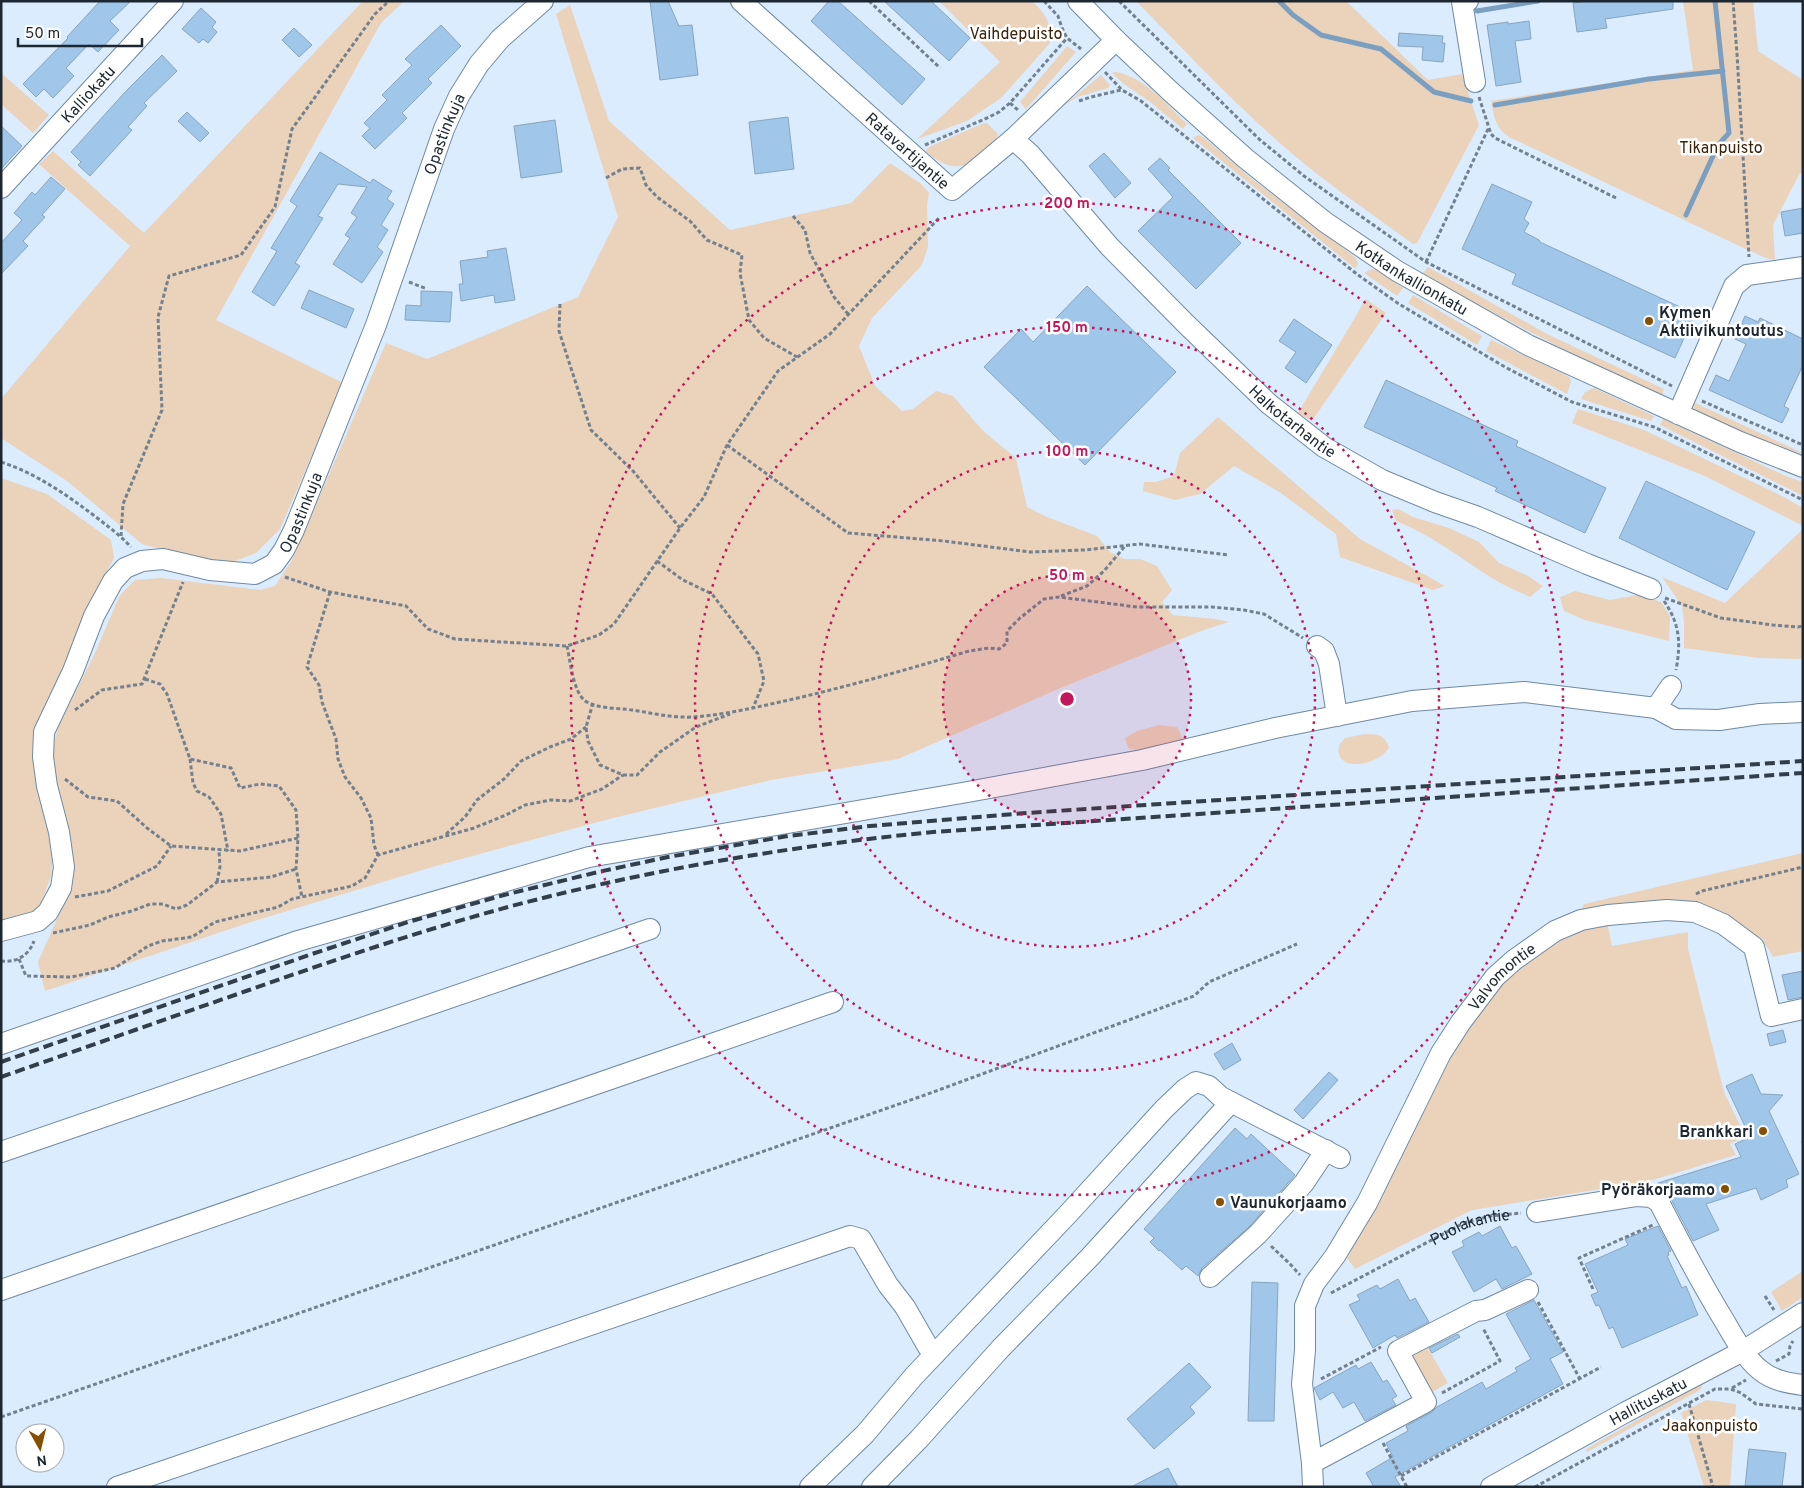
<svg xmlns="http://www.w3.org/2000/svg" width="1804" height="1488" viewBox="0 0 1804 1488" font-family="Overpass,sans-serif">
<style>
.green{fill:#ebd2bb}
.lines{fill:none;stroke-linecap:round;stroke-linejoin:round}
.stream{stroke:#7a9fc0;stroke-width:5}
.building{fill:#a0c6e9;stroke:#88a5be}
.minor-casing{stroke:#6f8aa3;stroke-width:22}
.path{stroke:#73818e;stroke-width:3;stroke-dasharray:4 2.5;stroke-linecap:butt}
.minor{stroke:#fff;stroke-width:20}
.rail{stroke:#323e49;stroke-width:4;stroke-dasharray:10 5;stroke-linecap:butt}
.ring{fill:none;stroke:#c2185b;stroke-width:2.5;stroke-dasharray:2.5 5}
.poi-dot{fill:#874f01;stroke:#fff;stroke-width:2}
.labels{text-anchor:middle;stroke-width:5;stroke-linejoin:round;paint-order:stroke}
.park-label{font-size:16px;fill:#3d2307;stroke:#fff}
.street-label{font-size:16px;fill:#1c2731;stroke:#fff}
.poi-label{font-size:16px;font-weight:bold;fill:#1c2731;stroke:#fff;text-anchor:start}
.centre{fill:#c2185b;stroke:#fff;stroke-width:2.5}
.ring-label{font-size:15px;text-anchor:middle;font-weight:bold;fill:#c2185b;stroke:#fff;stroke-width:5;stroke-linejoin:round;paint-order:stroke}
</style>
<rect width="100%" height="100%" fill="#daecfd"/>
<path class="green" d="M363,1H404L381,23L216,320L343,383L280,529L256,553L235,561L208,562L142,544L67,481L1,438V399L130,246L39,164L53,151L144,233Z
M939,1H1032C1048,17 1050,20 1050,43L1001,98L967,121L917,139L1000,62Z
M1136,1H1346L1428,80L1462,74L1479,125L1417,243L1413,244C1369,212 1323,181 1282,145C1231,100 1184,50 1136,1Z
M1683,1H1753L1758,51L1803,80V173H1800L1773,225L1775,260L1766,258L1737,245L1509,137C1495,128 1494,115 1491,101L1693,70Z
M570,5L609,121L730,230L851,203L890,163L920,183L929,193L927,205L928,247L922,265L872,318L859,346L875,386L902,411L913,409L936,391L953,396L983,431L1016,458L1027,507L1047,517L1097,536L1110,552L1124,559H1140L1157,566L1172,590L1162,602L1173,615L1215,619L1229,622L1201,631L1063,687L898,759L771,780L613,818L439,865L251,922L45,991L38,962L72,885L74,867L70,833L55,784L52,749L59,725L94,655L120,595L135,580L161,578L260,590L275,586L292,560L386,343L427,359L578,297L618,217L556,14Z
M1067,46L1076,52L1026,109L1020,102Z
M1116,72C1145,77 1167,105 1187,124L1183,129L1149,101L1125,85L1112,73Z
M1,73L49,115L33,133L1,104Z
M1101,75L1110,85L1108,88L1077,97L1062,107Z
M984,123H987L998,134L997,138C970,165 959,179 925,151L931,146Z
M1198,135L1203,137L1252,179L1355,257L1358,263L1356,269L1193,138Z
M1428,267L1547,334L1664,389L1661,398C1580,358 1500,318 1423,273Z
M1372,269L1378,270L1403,288L1397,296L1364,273Z
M1413,295L1482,336L1477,345L1408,303Z
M1366,299L1386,313L1312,421L1298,413Z
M1491,340L1564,374L1570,378L1571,382L1567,394L1486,351Z
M1594,388L1654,416L1651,421L1581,399L1585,392Z
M1693,402L1803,453V454L1744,435L1694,410Z
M1578,409L1644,430L1784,497L1803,508V526L1705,476L1572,423Z
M1218,417L1360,539L1445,586L1433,590L1340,557L1336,534L1281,493L1234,466L1200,494L1175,500L1143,491L1144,482H1156L1174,476L1180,453Z
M1663,419L1788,477L1803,482V496L1660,425Z
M1,478L47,494L111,540L114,558L101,582L38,729L53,851L51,876L36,917L1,924Z
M1398,509L1413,517L1449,528L1479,542L1499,563L1528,576L1543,586L1530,597C1518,591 1504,586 1492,578C1460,558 1432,535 1396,521L1392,510Z
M1803,529V659L1759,658L1684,648V623L1682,606L1662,577L1725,603Z
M1575,591L1610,600L1637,595L1661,602L1670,616L1669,641L1585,620L1564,611L1560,597Z
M1159,725L1177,727L1183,739C1167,750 1146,755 1128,748L1125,738L1137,731Z
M1365,734C1379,735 1383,733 1389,747C1383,762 1344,773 1339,754C1338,751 1339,748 1339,745L1345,738Z
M1803,853V951L1773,957L1763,940L1726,915L1581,911L1584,904Z
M1607,922L1612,946L1688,932V949L1724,1092L1745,1136L1730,1144L1736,1155L1649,1181L1472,1210L1355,1269L1347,1258L1463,1034L1504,978L1564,933Z
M1803,1271V1297L1782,1311L1771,1292Z
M1425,1343L1448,1383L1427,1395L1405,1355Z
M1704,1382L1700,1390L1587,1452L1586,1449Z
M1706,1400L1736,1404L1730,1487H1704L1681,1413Z"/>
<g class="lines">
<path class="stream" d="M1279,1L1293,15L1321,35L1381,49L1434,92L1471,101
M1477,11L1538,1
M1495,105L1649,79L1723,71
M1686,215L1718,145L1729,133L1715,1"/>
</g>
<path class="building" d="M100,1H131L110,21L119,30L98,52L89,44L66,68L74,76L53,98L44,89L36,97L23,84L68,38L67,37Z
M650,1H668L679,26L692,25L698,75L660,80Z
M829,1H838L925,79L902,105L811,21Z
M884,1H931L970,38L949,61Z
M1587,1H1673V9L1605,19L1607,28L1577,32L1573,3Z
M201,8L216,22L212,27L217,32L208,43L203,39L199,43L182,29Z
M1529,21L1531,39L1515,41L1521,82L1496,86L1487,25L1508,22V24Z
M441,25L461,46L428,79L432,83L402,113L407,118L375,149L362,136L370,128L364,123L387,100L382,95L412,65L405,59Z
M294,28L312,45L299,57L282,40Z
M1399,33L1443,36L1442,43H1445L1443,62L1422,60L1423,47L1398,46Z
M162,55L177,71L144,103L147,106L128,127L132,130L90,176L78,165L81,162L71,152L126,91Z
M187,112L209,133L200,142L178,121Z
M788,117L794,169L755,174L749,122Z
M555,120L562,172L521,178L514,126Z
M1,126L22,146L1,169Z
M320,152L370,183L373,179L392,191L387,199L394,204L381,225L388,230L377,247L383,252L362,283L333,264L350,238L345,235L357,217L351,213L367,187L338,184L318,216L323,218L295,263L300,266L274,306L252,292L277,251L271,248L297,206L290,201Z
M1104,153L1131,183L1115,198L1089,166Z
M1160,158L1170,168L1168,170L1241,243L1196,289L1138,231L1173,197L1148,169Z
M51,177L65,189L42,215L45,217L23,241L28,246L1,274V243L22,220L14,213L32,192L35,195Z
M1492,184L1532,202L1524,219L1529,223L1524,232L1539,240L1540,242L1695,314L1675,358L1512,284L1516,274L1462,249Z
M1803,208V233L1785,236L1781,212Z
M506,248L515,300L495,303L494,295L461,301L459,284H463L460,261L488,257L487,251Z
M1087,286L1176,372L1085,465L984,367L1021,329L1033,342Z
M309,290L354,309L346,328L301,308Z
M421,291L452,292L450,322L405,320L406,305L421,306Z
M1745,316L1758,322L1760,318L1803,339V365L1784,406L1789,409L1782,423L1709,390L1716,375L1729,381L1746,344L1735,339Z
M1294,319L1332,345L1306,383L1285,368L1296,352L1279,341Z
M1386,380L1518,441L1516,446L1606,488L1585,533L1495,491L1497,488L1364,427Z
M1646,481L1755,532L1727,590L1619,538Z
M1803,971V997L1788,1000L1782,975Z
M1783,1030L1786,1042L1770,1046L1767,1034Z
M1232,1043L1241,1060L1224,1070L1214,1054Z
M1329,1072L1338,1080L1303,1119L1294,1110Z
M1752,1074L1761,1094L1783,1095L1769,1111L1799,1174L1786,1180L1788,1187L1761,1200L1756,1188L1706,1204L1719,1230L1693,1241L1670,1197L1661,1189L1658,1183L1741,1157L1735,1144L1750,1137L1726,1086Z
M1235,1128L1247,1139L1251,1134L1295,1175L1250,1226L1202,1268L1198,1276L1186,1266L1182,1270L1160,1250L1159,1251L1150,1242L1154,1238L1144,1229Z
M1500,1226L1512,1248L1516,1246L1532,1274L1502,1289L1496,1279L1474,1292L1452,1252L1464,1246L1462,1241L1479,1232L1482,1236Z
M1658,1226L1671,1251L1668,1252L1669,1255L1667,1256L1682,1288L1686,1286L1698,1315L1622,1348L1613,1327L1609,1329L1599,1305L1596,1306L1591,1295L1598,1292L1585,1264L1628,1245L1625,1239Z
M1398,1279L1410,1301L1415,1298L1429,1322L1397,1338L1395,1335L1373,1348L1349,1305L1360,1300L1357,1295L1377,1285L1380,1289Z
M1252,1282L1278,1283L1274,1421H1248Z
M1534,1300L1563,1352L1550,1359L1563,1384L1395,1477L1401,1487H1374L1366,1473L1393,1457L1386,1443L1408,1431L1406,1426L1432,1412L1437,1407L1482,1382L1486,1389L1517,1371L1515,1368L1531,1359L1506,1314Z
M1458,1334L1460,1337L1432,1353L1429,1348Z
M1371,1362L1383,1382L1387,1380L1397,1396L1392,1399L1396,1405L1365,1421L1354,1402L1343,1408L1333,1392L1320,1400L1314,1388L1356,1365L1358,1369Z
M1189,1363L1211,1387L1190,1407L1195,1413L1154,1449L1127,1419Z
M1749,1449L1786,1453L1782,1487H1745Z
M1168,1468L1178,1487H1131Z"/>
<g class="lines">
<defs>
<g id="minor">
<path id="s2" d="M741,1L952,190L1013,139L1116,40"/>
<path id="s3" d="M1078,1L1116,40L1170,91L1245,158L1325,222L1397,271L1528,345L1740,442L1803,467"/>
<path d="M1468,1L1462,2L1475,82"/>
<path id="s4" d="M1013,139L1030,154L1109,246L1186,324L1269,404L1324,447L1382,480L1435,502L1478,517L1587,564L1651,589"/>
<path id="s5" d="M1,188L173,1"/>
<path d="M1678,414L1734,286L1747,275L1803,267"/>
<path d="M1317,646L1324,651L1329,664L1337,716"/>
<path d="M1656,708L1676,719L1719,720L1760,714L1803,712"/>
<path id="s6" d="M1,931L38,921L48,912L61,888L64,867L59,832L47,786L43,757L44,732L73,671L94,616L113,581L125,568L142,561L163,559L210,570L255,574L274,564L284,550L294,530L376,325L444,129L459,96L479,64L500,39L543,1"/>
<path d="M1,1044L298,941L589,857L962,793L1142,760L1275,728L1412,701L1524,692L1656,708L1671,686"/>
<path d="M1,1152L650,929"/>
<path d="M1537,1212L1637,1196L1651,1197L1659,1202C1679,1241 1699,1279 1722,1317C1733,1335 1743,1356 1760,1370C1772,1380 1787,1383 1803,1385"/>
<path d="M1210,1277L1258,1234L1304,1183L1326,1150"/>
<path d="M1,1290L833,1002"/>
<path d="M1312,1463L1426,1402L1398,1351L1476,1311L1485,1310L1528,1290"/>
<path d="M117,1487L850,1236L861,1239L888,1285L905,1307L928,1347L935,1354"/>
<path d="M810,1487L865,1434L914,1376L1068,1214L1164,1109L1185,1089L1196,1082L1209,1086L1221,1097L1340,1158"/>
<path d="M872,1487L919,1439L1001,1348L1090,1257L1231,1102"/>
<path id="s7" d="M1313,1487L1312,1463L1302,1384L1305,1350V1306L1314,1284L1335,1256L1367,1203L1441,1053L1461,1022L1495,977L1514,960L1555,931L1581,920L1608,915L1667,910L1695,912L1723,924L1754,947L1771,1016L1803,1009"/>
<path id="s8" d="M1491,1487L1626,1412L1743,1351L1803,1313"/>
</g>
</defs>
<use href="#minor" class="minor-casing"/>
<g class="path">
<path d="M869,1L940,68"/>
<path d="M1044,1L1058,16L1062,28L1067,38L1081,49"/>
<path d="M1119,1L1259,139L1304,176L1426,262L1672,386"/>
<path d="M1733,1L1737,54L1749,257"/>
<path d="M1105,72L1122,90L1141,101L1358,275L1399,304L1505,367L1572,402L1654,427L1803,500"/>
<path d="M1479,97L1491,134L1495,138L1616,198"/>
<path d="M1079,101L1091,97L1121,90"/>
<path d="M1010,103L1019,111"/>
<path d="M925,145L987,118L999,112L1010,103L1067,38"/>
<path d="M606,178L622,169L640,168L646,185L657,197L690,221L707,240L742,255L740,273L749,320L764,338L797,357"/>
<path d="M793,216L805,230L810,253L834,297L848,314"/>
<path d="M1426,262L1489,127"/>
<path d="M409,282L427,289"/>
<path d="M560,304L559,331L591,430L633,471L680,528"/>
<path d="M1702,401L1803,445"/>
<path d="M727,445L848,533L944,541L1030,552L1084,550L1140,544L1228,555"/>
<path d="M1,462C35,473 64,493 92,514C106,525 119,534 131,547"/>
<path d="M121,536L123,504L162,410L158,317L169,276L241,255L275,207L292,129L375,14L389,1"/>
<path d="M657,561L683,580L712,594L758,654L764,681L753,708"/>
<path d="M285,577L330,592L406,606L428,629L455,639L567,646L599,635L614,624L680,528L704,497L727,445L778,371L830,334L939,218"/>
<path d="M330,592L307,667L319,685L322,702L336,739L338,759L345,777L361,798L371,818L374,845L378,855"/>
<path d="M1061,596L1087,586L1104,571L1125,546"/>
<path d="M1665,598L1721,618L1773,625L1798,627L1803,626"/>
<path d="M1664,601C1680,624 1681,643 1676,670"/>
<path d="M567,646C570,660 573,690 584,700C595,709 619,708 632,710C652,713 671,718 692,717C725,715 757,707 789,700C850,686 909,669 969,651L989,648L999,649L1007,643V631L1020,618L1044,599L1059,597L1137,607H1212L1244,610L1264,614L1303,638"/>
<path d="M145,679L160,684L167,694L190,759L231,768L240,788L260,784L279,786L296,810L298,838L296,869L302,897"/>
<path d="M593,703L586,727L588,741L600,765L623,775H637L660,752L696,727L730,714"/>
<path d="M75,710L102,690L142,684L183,582"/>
<path d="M190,759L193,783L197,791L209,797L221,814L228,851"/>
<path d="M65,779L88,797L117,801L147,828L171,846L240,851L298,838"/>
<path d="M446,834L465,817L477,800L504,779L521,761L550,747L571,739L586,727"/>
<path d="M217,882L220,867L219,850"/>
<path d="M1696,894L1702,891L1803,867"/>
<path d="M75,897L108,891L157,866L171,846"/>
<path d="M53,933L90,925L108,917L132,911L150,904H163L176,909L187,905L217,882L271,877L296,869"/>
<path d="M19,959L26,976L71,977L115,968L148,946L162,941L192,937L215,922L278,907L292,899L352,886L365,878L378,855L474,828L506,815L525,805L551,800L570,801L602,789L623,775"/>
<path d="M1,961C17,963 29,955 34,941"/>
<path d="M1802,1143L1803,1142"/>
<path d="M1271,1246L1290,1264L1300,1275"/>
<path d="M1593,1289L1579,1258L1653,1225"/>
<path id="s1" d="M1331,1293L1464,1223L1490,1216L1521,1213"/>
<path d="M1765,1296L1774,1310"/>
<path d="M1538,1302L1580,1379"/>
<path d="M1776,1361L1789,1354L1790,1346L1793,1341"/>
<path d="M1321,1379L1381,1347"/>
<path d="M1732,1388L1746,1380"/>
<path d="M1442,1393L1500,1361L1483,1328"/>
<path d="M1689,1404L1713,1487"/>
<path d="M1,1417L925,1095L1194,996L1209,982L1297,944"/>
<path d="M1383,1443L1407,1487"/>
<path d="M1401,1476L1601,1367"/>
<path d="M1535,1487L1715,1389H1731L1741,1393L1756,1404L1803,1409"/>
</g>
<use href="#minor" class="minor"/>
<path class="rail" d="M1,1062L312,954L408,922L504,895L598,872L668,857L788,836L870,826L1026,813L1803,761
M1,1077C84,1048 166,1019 249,990C334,960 420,931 508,907C647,870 790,846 933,832L1803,773"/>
</g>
<circle cx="1067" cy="699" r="124" fill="#c2185b" fill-opacity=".12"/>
<g class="ring">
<circle cx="1067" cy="699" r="124"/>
<circle cx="1067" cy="699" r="248"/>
<circle cx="1067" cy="699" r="372"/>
<circle cx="1067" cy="699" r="496"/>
</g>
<g class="poi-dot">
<circle cx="1649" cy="321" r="5"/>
<circle cx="1763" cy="1131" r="5"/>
<circle cx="1725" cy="1189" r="5"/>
<circle cx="1220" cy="1202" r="5"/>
</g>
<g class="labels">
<g class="park-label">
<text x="1016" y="39">Vaihdepuisto</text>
<text x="1721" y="153">Tikanpuisto</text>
<text x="1710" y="1431">Jaakonpuisto</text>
</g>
<g class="street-label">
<text dy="6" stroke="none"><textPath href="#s5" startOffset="128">Kalliokatu</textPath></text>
<text dy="6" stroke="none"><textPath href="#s6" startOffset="1039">Opastinkuja</textPath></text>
<text dy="6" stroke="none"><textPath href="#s2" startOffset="224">Ratavartijantie</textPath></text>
<text dy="6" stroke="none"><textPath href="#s3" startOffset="435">Kotkankallionkatu</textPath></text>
<text dy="6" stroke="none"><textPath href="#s4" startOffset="398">Halkotarhantie</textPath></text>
<text dy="6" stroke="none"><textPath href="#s6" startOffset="634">Opastinkuja</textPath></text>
<text dy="6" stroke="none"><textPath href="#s7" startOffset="568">Valvomontie</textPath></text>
<text dy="6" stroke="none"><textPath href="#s1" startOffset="155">Puolakantie</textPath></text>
<text dy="6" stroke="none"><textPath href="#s8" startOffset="179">Hallituskatu</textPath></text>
</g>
<g class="poi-label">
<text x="1659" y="318">Kymen<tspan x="1659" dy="18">Aktiivikuntoutus</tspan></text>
<text x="1753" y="1137" text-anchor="end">Brankkari</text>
<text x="1715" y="1195" text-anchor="end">Pyöräkorjaamo</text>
<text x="1230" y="1208">Vaunukorjaamo</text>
</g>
</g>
<circle cx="1067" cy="699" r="8" class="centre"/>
<g class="ring-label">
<text x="1067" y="208">200 m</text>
<text x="1067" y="332">150 m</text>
<text x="1067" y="456">100 m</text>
<text x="1067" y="580">50 m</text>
</g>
<rect width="1804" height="1488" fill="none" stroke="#1c2731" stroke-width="5"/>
<g transform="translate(40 1448) rotate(172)"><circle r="24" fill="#ffffff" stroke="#a4a9ad"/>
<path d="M0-4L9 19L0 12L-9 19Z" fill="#874f01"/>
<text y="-8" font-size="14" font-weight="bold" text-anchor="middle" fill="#1c2731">N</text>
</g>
<path d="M18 38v8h124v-8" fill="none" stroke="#1c2731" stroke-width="2.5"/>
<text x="25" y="38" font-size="15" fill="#1c2731" stroke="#ffffff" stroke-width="4" paint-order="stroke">50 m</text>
</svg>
